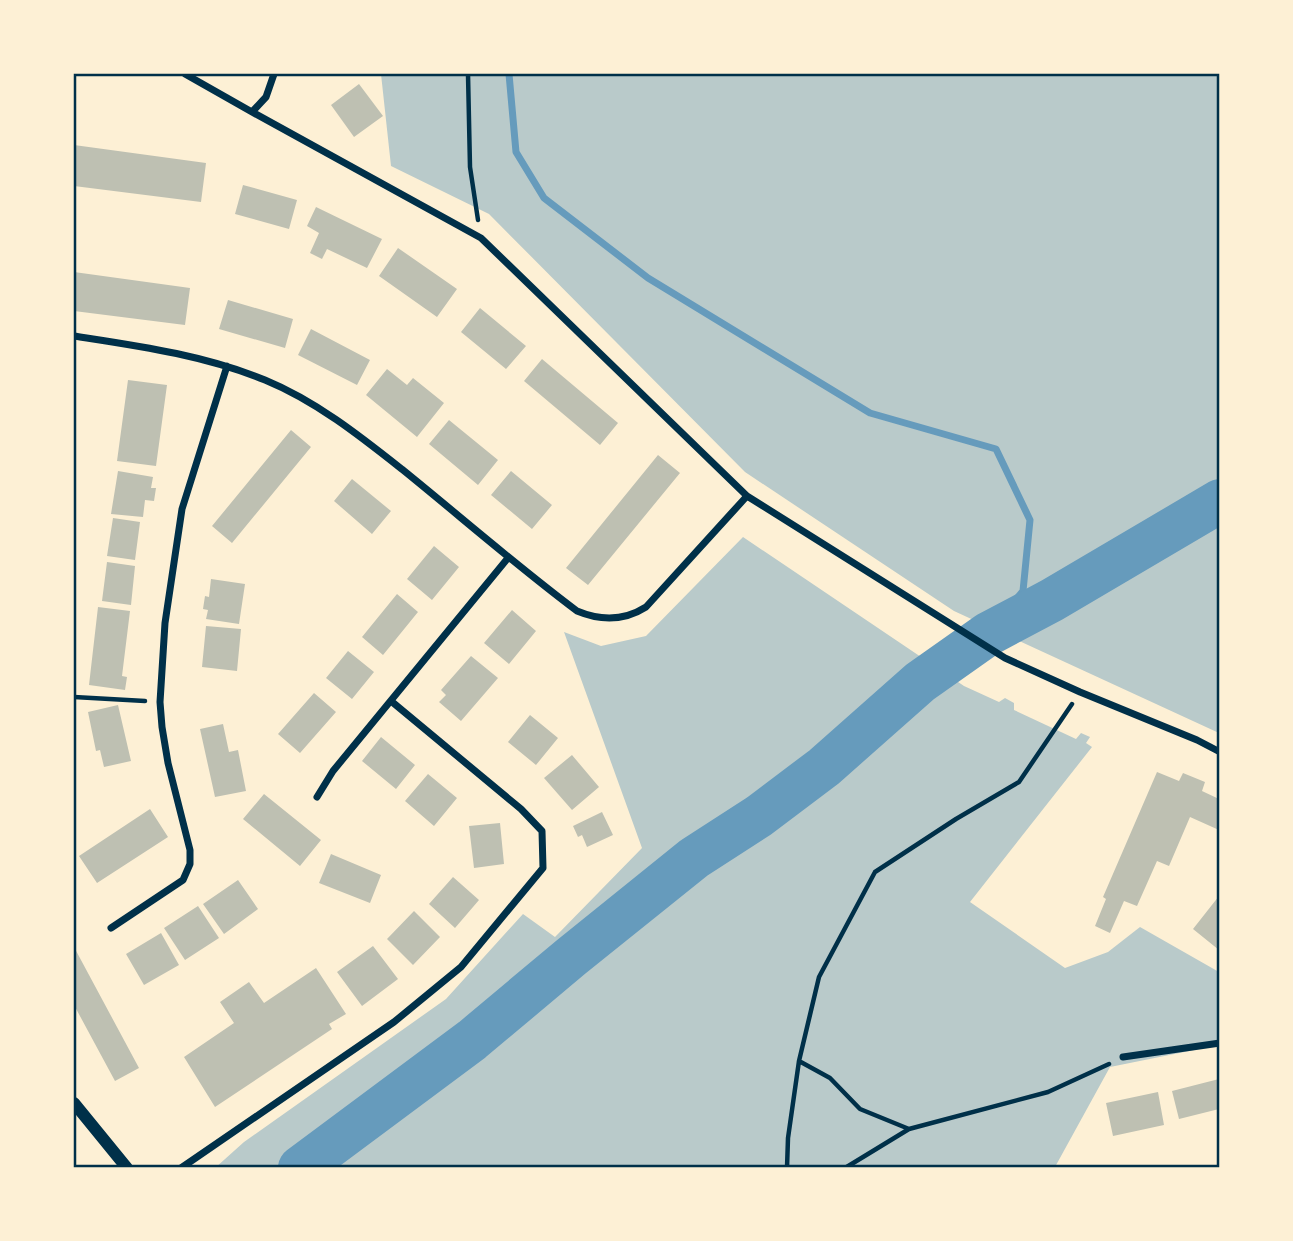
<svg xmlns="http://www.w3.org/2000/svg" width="1293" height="1241" viewBox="0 0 1293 1241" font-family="'Titillium Web',sans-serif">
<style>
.green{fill:#b9caca}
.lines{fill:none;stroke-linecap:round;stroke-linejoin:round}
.stream{stroke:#669bbc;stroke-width:7}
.river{stroke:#669bbc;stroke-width:44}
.building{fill:#bec0b2}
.path{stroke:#003049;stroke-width:4.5}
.minor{stroke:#003049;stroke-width:7}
.tertiary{stroke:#003049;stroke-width:12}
.neatline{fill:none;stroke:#003049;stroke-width:2.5}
</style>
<rect width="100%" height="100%" fill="#fdf0d5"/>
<path class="green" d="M381,74H1219V733L954,611L745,472L489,214L391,166Z
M743,537L964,686L999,702L1005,698L1014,703V710L1076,739L1081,733L1090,737L1086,743L1092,747L970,902L1065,968L1108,952L1140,927L1219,972V1045L1110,1067L1055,1167L215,1168L244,1142L446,999L523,914L555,937L642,848L564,632L601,646L646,636Z"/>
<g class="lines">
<path class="stream" d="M509,74L516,152L544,198L648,278L870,413L996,449L1030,520L1023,591L988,634"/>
<path class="river" d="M300,1168L472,1040L571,957L694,858L759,816L824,767L920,682L988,634L1052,600L1220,501"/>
</g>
<path class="building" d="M359,84L383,116L354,137L331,105Z
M74,145L206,163L201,202L74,186Z
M243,185L297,200L289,229L235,214Z
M316,207L382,239L367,268L327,249L322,259L310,253L319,233L307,226Z
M398,248L457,289L437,317L379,276Z
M74,272L190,288L185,325L74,311Z
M228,300L293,319L285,348L219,329Z
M480,308L526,346L506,369L461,332Z
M311,329L370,360L357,385L298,355Z
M542,359L618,423L600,445L524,381Z
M387,369L407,385L413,378L444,403L417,437L366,395Z
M128,380L167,385L156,466L117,461Z
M449,420L498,460L478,485L429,444Z
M291,430L311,447L232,543L212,526Z
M658,455L680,473L588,585L566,568Z
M118,471L153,477L151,488H156L154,501L145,500L143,517L111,514Z
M511,471L552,505L532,529L491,495Z
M352,479L391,511L372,534L334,501Z
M113,518L140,522L135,560L107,556Z
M434,546L459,567L432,600L407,579Z
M107,562L135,566L131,605L102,601Z
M211,579L245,584L239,624L206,619L208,610L203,609L205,596L209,597Z
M397,594L418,612L383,655L362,637Z
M98,607L130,611L122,676L127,677L125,690L89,685Z
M512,610L536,631L509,664L484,643Z
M206,626L241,629L237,671L202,667Z
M348,651L374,672L352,699L326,678Z
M471,656L498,678L461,721L439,702L446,695L441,690Z
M314,693L336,712L300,753L278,734Z
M118,705L131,761L104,767L100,750L96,751L88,712Z
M530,715L558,738L536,765L508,742Z
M223,724L229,752L238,750L246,791L215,797L200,729Z
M381,737L415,765L396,789L362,761Z
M572,755L599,787L572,810L544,778Z
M1157,772L1179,781L1183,773L1205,782L1202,791L1219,799V830L1190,817L1169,866L1157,861L1137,906L1124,901L1110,933L1095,926L1106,899L1103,897Z
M428,774L457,798L434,826L405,801Z
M264,794L321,840L300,866L243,819Z
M150,809L168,837L97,883L79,856Z
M602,812L613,835L587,847L582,835L578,837L573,826Z
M500,823L504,864L474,868L469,826Z
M331,854L381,875L370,903L319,883Z
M453,877L479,900L455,928L429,904Z
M238,880L258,909L224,934L203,904Z
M1219,896V950L1193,929Z
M198,906L219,938L185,960L164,928Z
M414,911L440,937L413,965L387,939Z
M161,933L179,965L144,985L126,954Z
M373,946L398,979L362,1006L337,972Z
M74,947L139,1068L115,1081L74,1005Z
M316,968L346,1014L329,1024L332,1029L215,1107L184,1057L234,1023L220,1002L249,982L264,1003Z
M1219,1079V1109L1179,1119L1172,1091Z
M1158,1092L1164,1125L1113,1136L1106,1103Z"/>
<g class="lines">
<path class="path" d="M468,74L470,167L478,220
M74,697L145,701
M799,1061L830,1078L860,1109L909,1129
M787,1168L788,1138L799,1061L819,977L875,872L956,819L1019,782L1072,704
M845,1168L909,1129L1048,1092L1109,1064"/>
<path class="minor" d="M185,74L252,112L481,238L747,496L1005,658L1080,692L1197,740L1220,752
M252,112L266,97L274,74
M74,336C139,346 204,355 265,380C316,401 360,436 403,470C461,517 517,566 577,611C601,621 624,621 646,607L747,496
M317,797L333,771L508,558
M111,928L183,880L190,864V850L168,763L162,727L160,702L165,623L182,509L227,366
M1123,1057L1220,1043
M181,1168L394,1022L461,967L543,868L542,831L521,809L391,701"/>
<path class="tertiary" d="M74,1103L127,1168"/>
</g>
<rect width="1293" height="1241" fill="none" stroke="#fdf0d5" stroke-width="150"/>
<rect x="75" y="75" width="1143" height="1091" class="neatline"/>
</svg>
